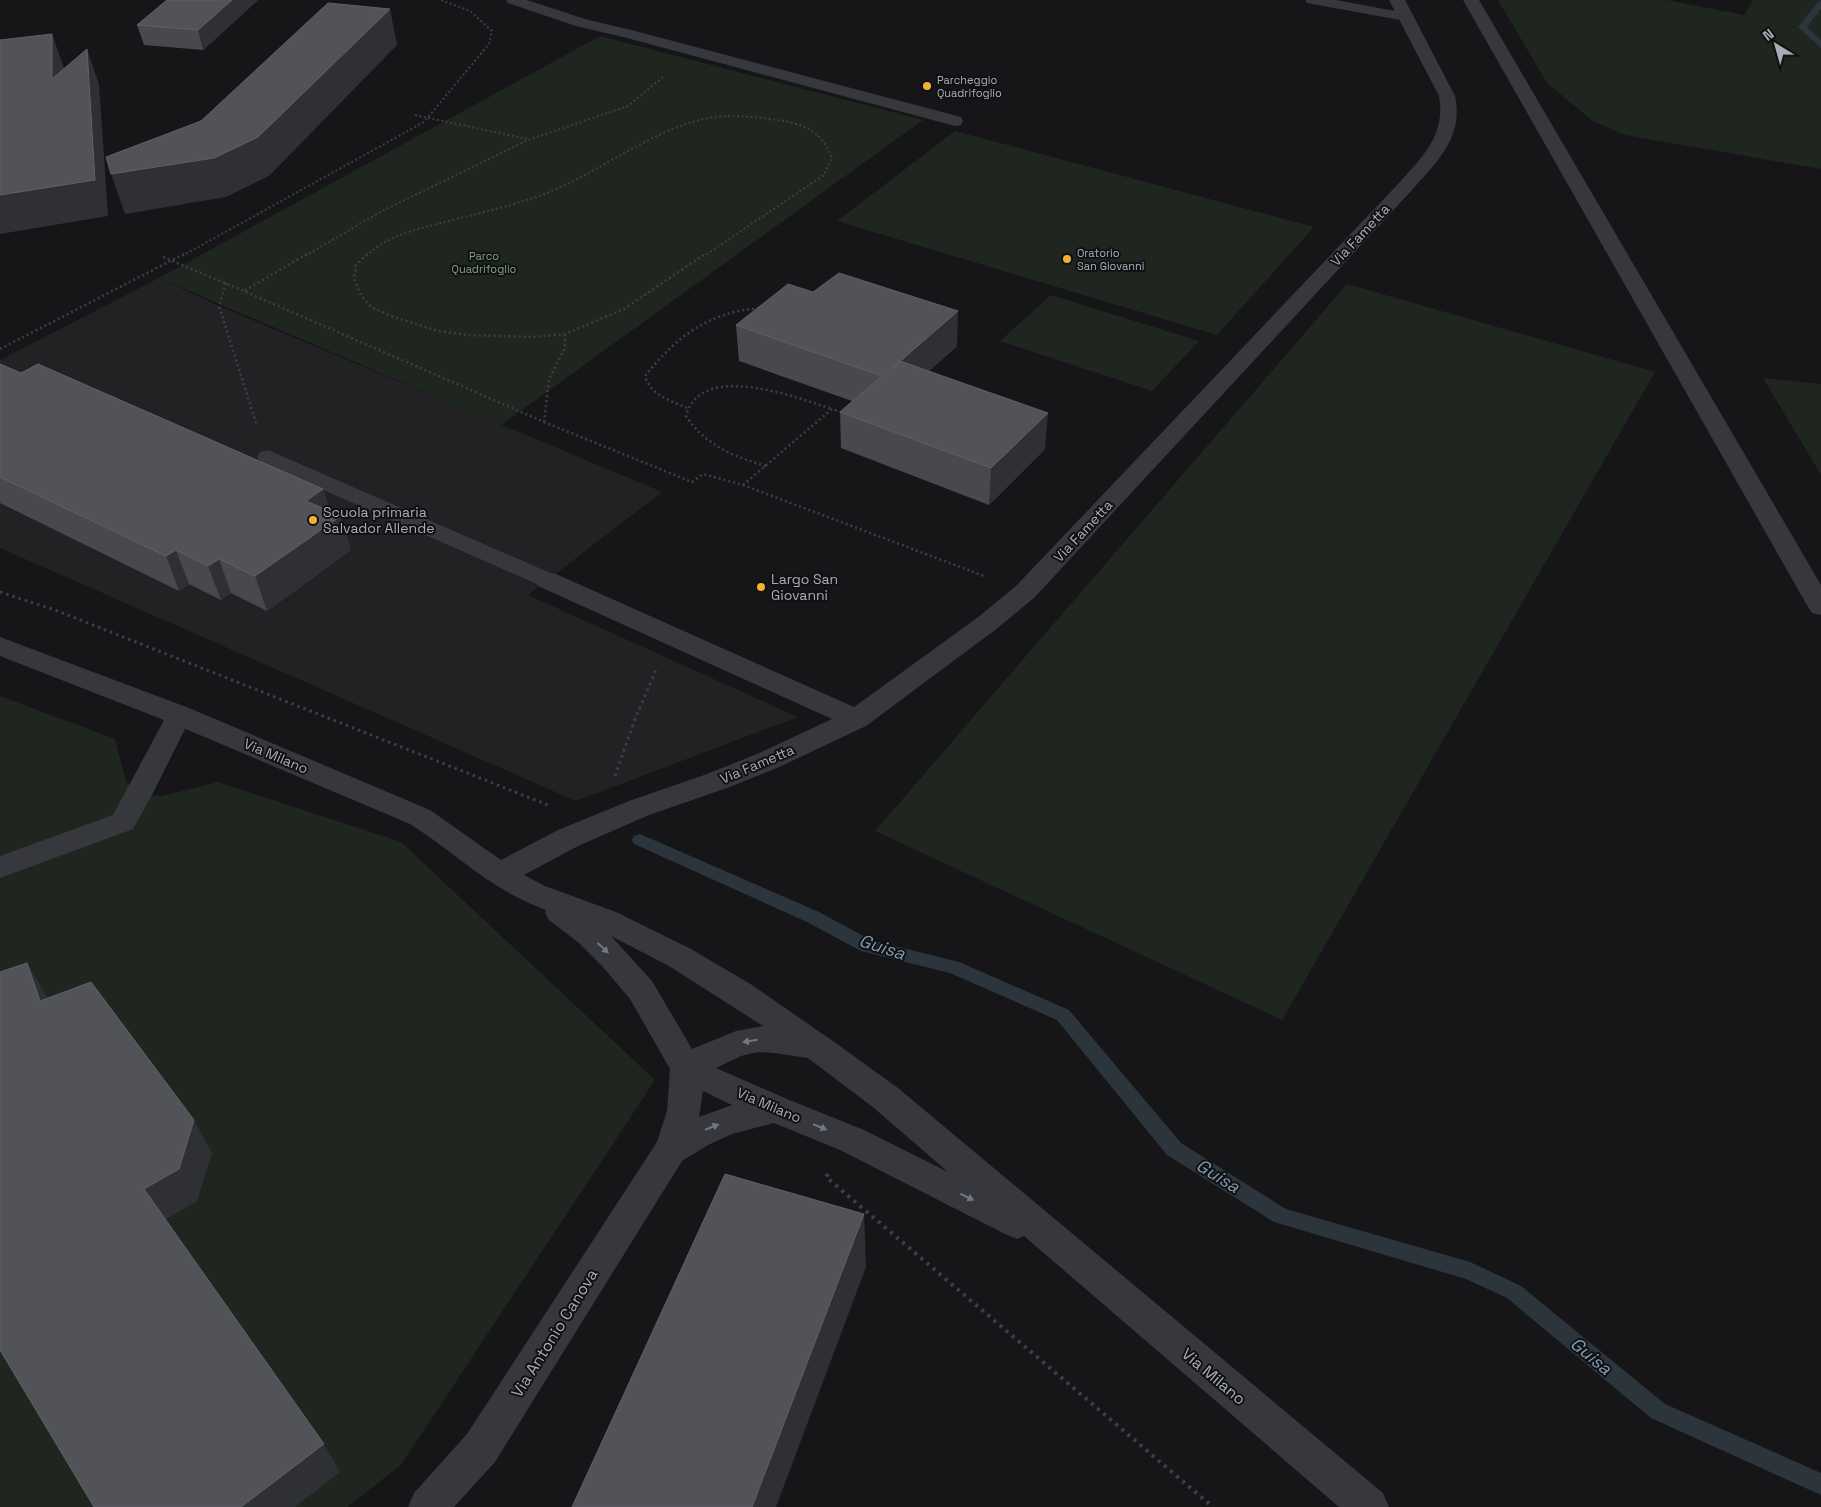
<svg xmlns="http://www.w3.org/2000/svg" width="1821" height="1507" viewBox="0 0 1821 1507" font-family="'Space Grotesk',sans-serif">
<style>
.built{fill:#222225}
.green{fill:#1e261f}
.lines{fill:none;stroke-linecap:round;stroke-linejoin:round}
.stream{fill:#2c353c;fill-rule:evenodd}
.path-far3{stroke:#3d3f44;stroke-width:2;stroke-dasharray:2 2.5;stroke-linecap:butt}
.path-far2{stroke:#3d3f44;stroke-width:2.5;stroke-dasharray:2 3;stroke-linecap:butt}
.path-far1{stroke:#3d3f44;stroke-width:3;stroke-dasharray:2.5 4;stroke-linecap:butt}
.path{stroke:#3d3f44;stroke-width:4;stroke-dasharray:3 5;stroke-linecap:butt}
.service{fill:#37383d;fill-rule:evenodd}
.minor{fill:#37383d;fill-rule:evenodd}
.tertiary{fill:#37383d;fill-rule:evenodd}
.wall{fill:#47494d}
.shaded-wall{fill:#2f3033}
.building{fill:#525359;stroke:#5f6168}
.oneway{fill:#757881}
.poi-dot{fill:#f2b134;stroke:#111113;stroke-width:2}
.labels{text-anchor:middle;stroke-width:4;stroke-linejoin:round;paint-order:stroke}
.far-poi-label{font-size:11px;fill:#a8adb8;stroke:#111113;text-anchor:start}
.far-park-label{font-size:11px;fill:#7fa381;stroke:#111113}
.street-label{font-size:14px;fill:#a8adb8;stroke:#111113}
.poi-label{font-size:14px;fill:#a8adb8;stroke:#111113;text-anchor:start}
.near-street-label{font-size:16px;fill:#a8adb8;stroke:#111113}
.near-water-label{font-size:18px;font-style:italic;fill:#7f9bb3;stroke:#111113}
</style>
<rect width="100%" height="100%" fill="#161618"/>
<path class="built" d="M159,278L219,306L662,492L528,595L798,717L576,801L0,548V360Z"/>
<path class="green" d="M1498,0H1667L1744,15L1753,0H1821V169L1625,135L1593,121L1547,83Z
M600,36L923,120L501,425L159,278Z
M955,131L1314,227L1217,335L837,221Z
M1347,284L1655,372L1282,1020L875,831Z
M1051,295L1199,341L1152,391L1000,341Z
M1763,378L1821,384V475Z
M0,696L115,739L126,781L139,795L162,796L218,782L401,842L655,1080L401,1465L347,1507H0Z"/>
<g class="lines">
<path class="stream" d="M1821,1V9L1807,27L1821,40V48L1798,27L1818,2Z
M640,834L819,912L871,940L959,962L1069,1010L1181,1143L1286,1209L1470,1262L1521,1286L1665,1404L1821,1473V1495L1651,1418L1507,1298L1466,1279L1274,1222L1167,1155L1057,1020L950,973L861,951L807,922L634,844L632,840L634,836Z"/>
<path class="path-far3" d="M415,115L527,139
M182,256L424,122L489,44L492,31L470,11L441,0
M305,256L382,211L528,140L628,106L663,77
M366,256C387,236 414,230 441,223C472,215 503,208 533,198C592,179 649,129 709,118C731,114 754,117 777,120C804,124 822,131 832,158L824,175L704,256"/>
<path class="path-far2" d="M307,254L244,291L544,422L692,482L703,474L743,485L984,576
M367,254L356,265L354,279L361,295L371,307L391,316L438,331L468,335L532,337L565,334L624,309L705,254
M163,257L244,291
M226,283L219,306L257,426
M0,349L184,254
M687,408C670,400 651,396 645,376C677,336 710,311 762,308
M544,422L549,379L565,348V334
M766,466C733,456 706,446 686,416C700,360 798,398 832,409
M743,485L832,409L844,413"/>
<path class="path-far1" d="M0,592L55,610L548,805
M615,776L635,719L656,670"/>
<path class="path" d="M828,1174L826,1177L1213,1507"/>
<path class="service" d="M506,0H527L585,19L635,31L961,117L963,121L961,125L955,126L627,38L576,26L508,3Z
M1305,0H1336L1406,13L1411,14L1413,17L1411,20L1406,21L1312,4L1307,3Z
M268,450L555,575L559,580L555,585L547,587L539,585L260,462L257,457L260,452Z
M179,706L188,709L192,715L152,795L133,829L0,878V856L113,815L170,709Z"/>
<path class="minor" d="M1389,0H1405L1455,96C1464,137 1437,162 1411,191L1034,598L995,630L866,726L777,768L727,788L649,815L578,846L524,875L545,886L616,912L691,949L752,985L840,1046L898,1088L1383,1493L1389,1507H1339L1024,1236L1017,1239L1005,1234L840,1150L774,1123L732,1134L708,1145L682,1161L495,1462L454,1507H408L414,1493L467,1434L657,1142L667,1111L670,1069L630,999L603,967L579,943L549,920L545,912L546,910C490,890 459,855 410,824L169,722L0,656V637L189,708L430,810L501,860L558,830L629,801L707,774L757,754L832,719L538,586L535,580L538,574L547,572L556,574L854,707L977,618L1016,586L1399,183C1423,156 1446,135 1439,96ZM611,936L669,966L763,1026L736,1031L692,1049L652,981ZM758,1052L774,1053L808,1058L874,1108L948,1172L864,1130L787,1099L716,1068L741,1056ZM703,1091L732,1105L699,1117Z"/>
<path class="tertiary" d="M1463,0H1479L1821,585V615L1812,613L1808,607Z"/>
</g>
<path class="wall" d="M258,0L203,50L144,45L137,25Z
M736,325L957,346L929,371L1045,449L989,505L841,448L840,412L852,401L739,361Z
M0,364L21,373L323,489L330,511L351,550L267,611L231,593L221,600L189,584L179,591L0,503Z"/>
<path class="shaded-wall" d="M232,0H258L203,50L198,30Z
M390,9L397,45L269,176L226,197L125,214L111,174L214,158Z
M52,34L64,68V114L52,79Z
M87,49L99,84L108,216L0,234V195Z
M958,311L957,346L890,406V370Z
M1048,413L1045,449L989,505L991,468Z
M323,489L333,522L341,516L351,550L267,611L255,576L306,501Z
M176,550L189,584L179,591L166,556Z
M219,559L231,593L221,600L208,566Z
M27,963L47,997L59,1035L40,1001Z
M194,1120L212,1153L197,1201L163,1221L144,1189Z
M864,1214L866,1267L776,1507H752Z
M324,1444L340,1472L295,1507H241Z"/>
<path class="building" d="M167,0H232L198,30L137,25Z
M328,3L390,9L258,137L214,158L111,174L106,157L201,121Z
M52,34V79L87,49L95,180L0,195V40Z
M839,273L958,311L890,370L900,361L1048,413L991,468L840,412L882,376L736,325L788,284L813,292Z
M0,364L21,373L38,364L323,489L306,501L341,516L255,576L219,559L208,566L176,550L166,556L0,477Z
M27,963L40,1001L91,982L194,1120L179,1169L144,1189L324,1444L241,1507H94L0,1350V972Z
M725,1174L864,1214L752,1507H572Z"/>
<defs><path id="oneway-solid" d="M-6-.8H1V-3.2L6.5 0L1 3.2V.8H-6Z" transform="scale(1.25)"/></defs>
<g class="oneway">
<use href="#oneway-solid" transform="translate(603 948) rotate(43)"/>
<use href="#oneway-solid" transform="translate(750 1041) rotate(171)"/>
<use href="#oneway-solid" transform="translate(712 1127) rotate(-22)"/>
<use href="#oneway-solid" transform="translate(820 1127) rotate(22)"/>
<use href="#oneway-solid" transform="translate(967 1197) rotate(26)"/>
</g>
<g class="poi-dot">
<circle cx="927" cy="86" r="5"/>
<circle cx="1067" cy="259" r="5"/>
<circle cx="313" cy="520" r="5"/>
<circle cx="761" cy="587" r="5"/>
</g>
<g class="labels">
<g class="far-poi-label">
<text x="937" y="84">Parcheggio<tspan x="937" dy="13">Quadrifoglio</tspan></text>
<text x="1077" y="257">Oratorio<tspan x="1077" dy="13">San Giovanni</tspan></text>
</g>
<g class="far-park-label">
<text x="484" y="260">Parco<tspan x="484" dy="13">Quadrifoglio</tspan></text>
</g>
<g class="street-label">
<text transform="translate(1360 235) rotate(-47)" y="5">Via Fametta</text>
<text transform="translate(1083 531) rotate(-47)" y="5">Via Fametta</text>
<text transform="translate(276 756) rotate(23)" y="5">Via Milano</text>
<text transform="translate(757 764) rotate(-23)" y="5">Via Fametta</text>
<text transform="translate(769 1105) rotate(23)" y="5">Via Milano</text>
</g>
<g class="poi-label">
<text x="323" y="517">Scuola primaria<tspan x="323" dy="16">Salvador Allende</tspan></text>
<text x="771" y="584">Largo San<tspan x="771" dy="16">Giovanni</tspan></text>
</g>
<g class="near-street-label">
<text transform="translate(554 1333) rotate(-58)" y="6">Via Antonio Canova</text>
<text transform="translate(1214 1376) rotate(40)" y="6">Via Milano</text>
</g>
<g class="near-water-label">
<text transform="translate(882 947) rotate(18)" y="6">Guisa</text>
<text transform="translate(1218 1176) rotate(32)" y="6">Guisa</text>
<text transform="translate(1591 1356) rotate(40)" y="6">Guisa</text>
</g>
</g>
<g transform="translate(1776 45) rotate(323)" stroke="#111113" stroke-width="4" paint-order="stroke">
<path d="M0-4L9 19L0 12L-9 19Z" fill="#a8adb8"/>
<text y="-8" font-size="14" font-weight="bold" text-anchor="middle" fill="#a8adb8">N</text>
</g>
</svg>
